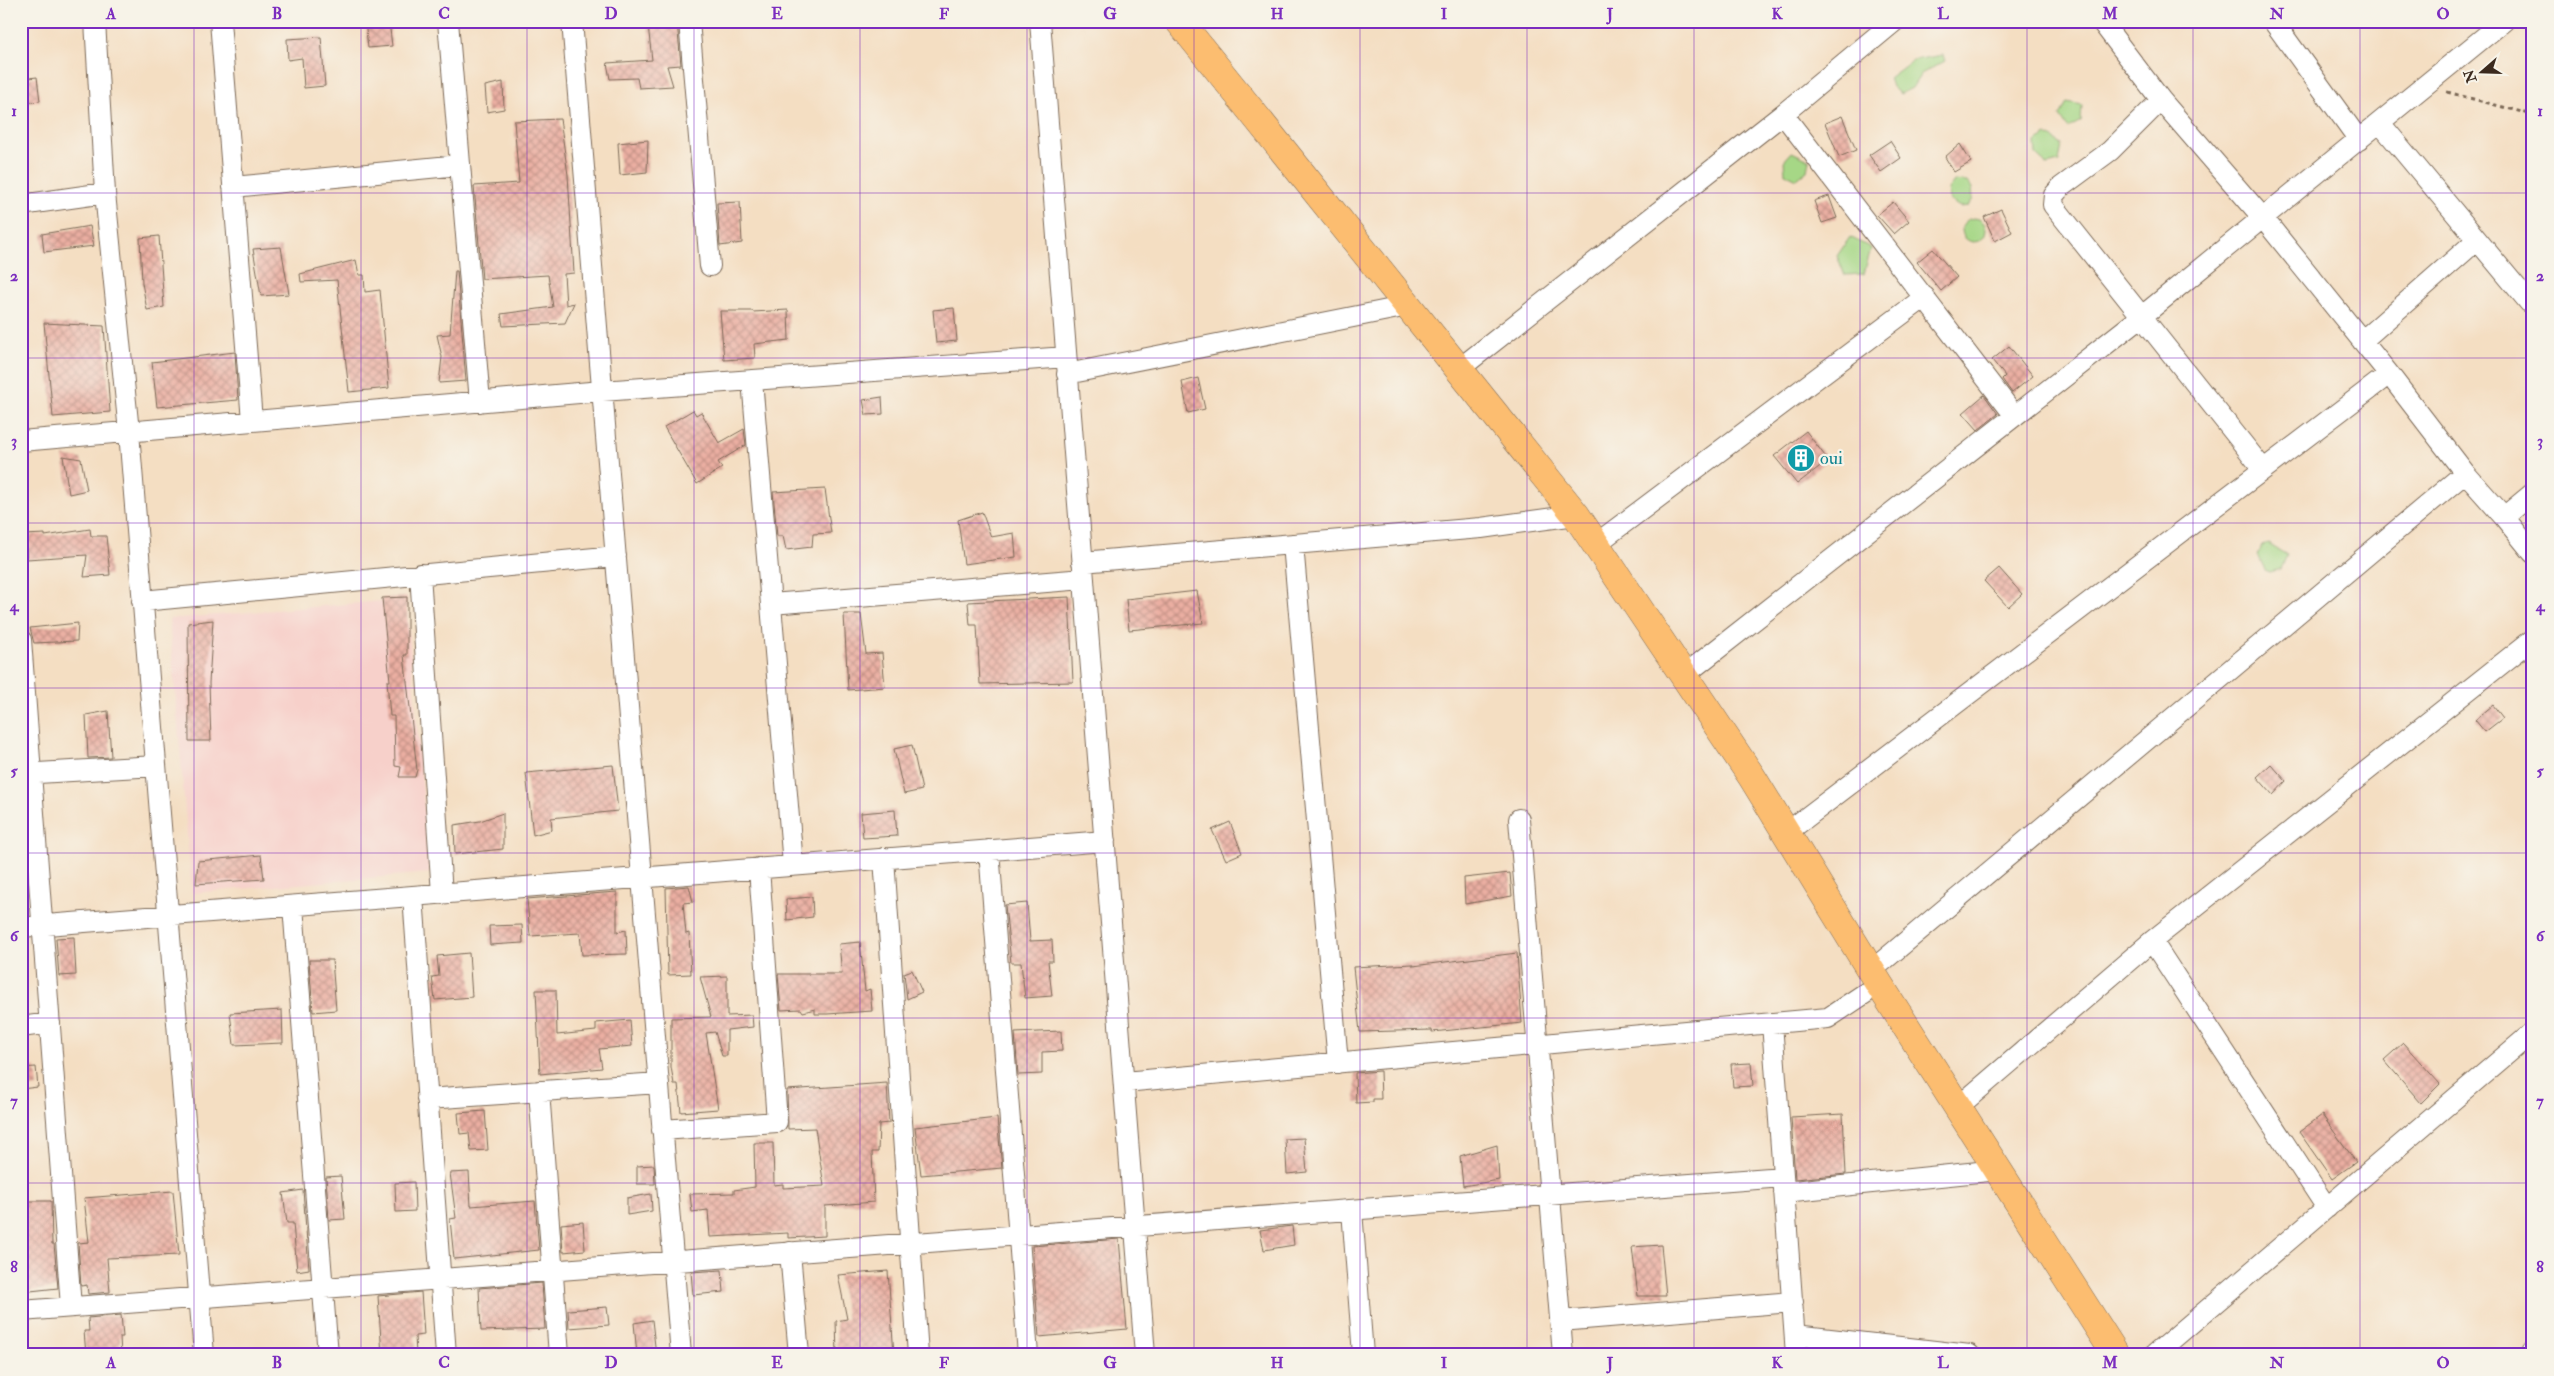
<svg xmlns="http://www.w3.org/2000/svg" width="2554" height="1376" viewBox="0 0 2554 1376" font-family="'IM FELL Double Pica',serif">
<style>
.built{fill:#f7d0ca}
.grass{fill:#a6d786;stroke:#708052}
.building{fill:url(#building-cross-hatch)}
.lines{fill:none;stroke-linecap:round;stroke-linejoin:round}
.street-casing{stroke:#7c6957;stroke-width:22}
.primary-casing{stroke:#7c6957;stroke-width:29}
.path{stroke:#7c6957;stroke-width:3;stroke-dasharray:4 4;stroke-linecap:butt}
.street{stroke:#fff;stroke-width:20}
.primary{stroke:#fcbd6f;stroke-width:28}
.grid{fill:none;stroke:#7b2cbf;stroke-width:1;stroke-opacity:0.55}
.labels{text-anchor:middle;stroke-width:4.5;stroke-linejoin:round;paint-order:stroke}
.culture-label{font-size:18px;fill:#0d838f;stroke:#f7f3e8;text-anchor:start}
.neatline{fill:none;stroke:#7b2cbf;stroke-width:2}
.grid-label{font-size:16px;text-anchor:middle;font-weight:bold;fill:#7b2cbf}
</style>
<defs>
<pattern id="building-cross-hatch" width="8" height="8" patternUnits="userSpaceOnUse" patternTransform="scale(1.25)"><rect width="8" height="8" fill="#ebafa2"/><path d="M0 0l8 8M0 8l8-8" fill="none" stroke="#c08f83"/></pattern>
</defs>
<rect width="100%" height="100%" fill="#f7f3e8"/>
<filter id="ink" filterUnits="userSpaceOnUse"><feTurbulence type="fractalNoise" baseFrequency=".02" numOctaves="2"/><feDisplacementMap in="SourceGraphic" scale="10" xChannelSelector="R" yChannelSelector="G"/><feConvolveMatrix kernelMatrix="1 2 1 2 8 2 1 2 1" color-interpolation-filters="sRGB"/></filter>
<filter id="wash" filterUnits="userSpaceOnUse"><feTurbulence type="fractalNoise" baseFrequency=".0096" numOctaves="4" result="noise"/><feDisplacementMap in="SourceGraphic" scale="20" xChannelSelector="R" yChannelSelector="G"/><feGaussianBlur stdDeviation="1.12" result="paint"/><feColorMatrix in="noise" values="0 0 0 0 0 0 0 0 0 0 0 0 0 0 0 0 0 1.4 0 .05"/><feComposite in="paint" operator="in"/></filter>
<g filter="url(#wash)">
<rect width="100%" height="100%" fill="#f4dec2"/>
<path class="built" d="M406,599L430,873L192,893L169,619Z"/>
<path class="grass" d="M1943,55L1945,61L1921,74L1912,88L1900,94L1892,87L1889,78L1913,60Z
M2067,102L2082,105L2081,121L2068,128L2060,116Z
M2047,135L2062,145L2059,162L2047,165L2036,155L2035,142Z
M1792,152L1809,160L1807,171L1797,179L1785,173L1784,161Z
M1954,181L1967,182L1972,188L1973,199L1968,206L1960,207L1950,201L1948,189Z
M1962 230a12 12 0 1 1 24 0a12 12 0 1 1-24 0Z
M1850,237L1871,248L1864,274L1845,275L1837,256Z
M2268,544L2287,555L2281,569L2270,572L2265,570L2258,555L2262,546Z"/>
<g id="blocks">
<path class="building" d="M365,21H389L392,46L368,48Z
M677,22L681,65L667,66L673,86L639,88L637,78L610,79L607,63L652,60L648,25Z
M321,37L325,86L304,88L302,58L288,60L287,39Z
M37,77L40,101L21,103V79Z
M503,82L504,109L487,112L485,86Z
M1842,116L1856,150L1839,157L1825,123Z
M560,119L568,175L574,273L564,274L566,305L574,303L565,323L503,326L501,314L553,307L548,275L482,279L474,186L519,183L514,121Z
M648,140L647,172L620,175L618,143Z
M1890,141L1901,158L1881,172L1869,155Z
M1960,144L1971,162L1954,172L1945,157Z
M1829,196L1837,218L1822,223L1814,201Z
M740,202L742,243L720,246L717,203Z
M1893,202L1909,221L1894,234L1877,215Z
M2001,209L2012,232L1995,241L1984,217Z
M90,226L94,246L44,252L42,234Z
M159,236L164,307L147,310L142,283L140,238Z
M281,247L289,294L261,296L253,249Z
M1933,249L1957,277L1941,291L1917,262Z
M356,260L359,275H364L365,292L380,290L389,388L349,392L337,280L301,282L300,274Z
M455,271H457L466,381L439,383L442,357L437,335L450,334Z
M954,308L957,341L936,343L933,310Z
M788,310L789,340L754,344L755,358L724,360L720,311H753V312Z
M44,323L104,326L110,412L53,417Z
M2009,346L2033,376L2012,393L2002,379L2005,376L1992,360Z
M235,352L238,400L157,407L152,362Z
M1198,378L1205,409L1188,413L1182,382Z
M1984,395L1998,414L1978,430L1963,413Z
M882,397L883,414L866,415L863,400Z
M693,410L696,415L701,412L719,443L744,429L746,445L718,462L722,468L697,484L664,427Z
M1806,431L1828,460L1797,484L1774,456Z
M63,456L81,459L87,490L69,494Z
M825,489L831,533L813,534L812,547L786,550L783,536H777L773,492Z
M982,512L991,537L1014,533L1016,557L964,564L958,520Z
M90,529L91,536H106L110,575L84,577L87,555L27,559L24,535L45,534V536Z
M1999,568L2022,594L2008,607L1984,581Z
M1197,591L1203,623L1129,630L1126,599Z
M407,597V655H404L417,770L415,777H399L401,767L395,766L394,716H390L387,681H390L382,598Z
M1069,597L1073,682L980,684L977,625H970L968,602Z
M844,614H861L866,654L882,653L885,687L848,690Z
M213,620L209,683L211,741H189L188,623Z
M78,623L77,641L34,643L30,628Z
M2493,705L2503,718L2485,732L2475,720Z
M108,711L111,757L88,758L86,715Z
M912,745L922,790L904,794L894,749Z
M2271,764L2286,781L2273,795L2257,777Z
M613,765L618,811L551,818L552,830L533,835L526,773Z
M895,810L897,836L863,838L861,813Z
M503,813V849L455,854L454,825L480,821Z
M1230,822L1242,853L1226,860L1212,830Z
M261,855L264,879L196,884L198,861Z
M1510,873L1512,896L1465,904L1464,878Z
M689,886L693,902L683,903L686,934L689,933L691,974L668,975L666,888Z
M617,892V932L626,930L627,954L582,955L580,933L530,936L527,899Z
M812,897L813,917L787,920L786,899Z
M1027,903L1030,941L1052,940L1053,961H1048L1052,996L1025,998L1021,963H1011L1005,905Z
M522,925L523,943L490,945L489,926Z
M74,937L76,975L59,976L56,938Z
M860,942L865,991L870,989L872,1011L827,1014H815V1009L803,1012L801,1009L781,1010L778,974H842L839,944Z
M469,953L472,997L435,1000L432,977L439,976L437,956Z
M1517,953L1522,1023L1432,1032V1030L1360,1032L1353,967L1413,964V966Z
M309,960H332L336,1010L313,1012Z
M912,970L922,992L907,999L904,973Z
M727,976V1016L752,1015L753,1027L727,1030V1056H722L715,1032L706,1033L718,1109L681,1112L678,1084H674L671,1067V1018L711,1017L700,977Z
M536,990H556L557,1035L596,1031V1023L630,1020L632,1046L599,1049L602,1068L540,1074Z
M282,1010L283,1043L234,1045L230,1013Z
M1061,1031L1062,1051L1042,1052V1074L1018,1075L1015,1033Z
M2403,1043L2440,1084L2421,1103L2384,1060Z
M1751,1063L1753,1086L1733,1087L1731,1064Z
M36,1067L38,1087L21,1089V1068Z
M1380,1071L1381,1099H1373V1102L1356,1103L1355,1073Z
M887,1083L889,1123L879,1124L878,1152H872L874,1202L825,1206V1236L788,1238V1233L710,1237L708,1210L692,1212L690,1194L734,1193V1190L755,1187L754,1143H773L774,1185L783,1184V1188L824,1186L815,1128L788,1129L787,1090Z
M485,1111L488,1150L471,1151L469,1133L460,1134L458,1113Z
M1843,1114L1846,1174L1795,1179L1791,1117Z
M2322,1115L2356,1162L2332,1179L2299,1132Z
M997,1118L1002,1168L921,1175L915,1127Z
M1304,1138L1307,1172L1287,1174L1285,1139Z
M1497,1145L1499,1180L1463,1186L1460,1156Z
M654,1165L655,1184H637V1166Z
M469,1172L471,1206L535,1201L539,1250L454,1259L450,1219L456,1218L450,1173Z
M341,1176L345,1219L329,1220L326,1177Z
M414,1182L415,1211L396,1212L395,1183Z
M303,1190L309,1269L297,1271L293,1223H287L283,1193Z
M173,1191L179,1255L107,1258L110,1292L88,1294L87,1285L81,1286L78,1243L89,1242L84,1198Z
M651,1194L652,1211L627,1215V1198Z
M21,1201H51L52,1244H54L58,1288L21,1292Z
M583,1222L585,1250L563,1252L561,1224Z
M1292,1226L1294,1245L1264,1250L1260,1230Z
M1119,1239L1127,1329L1039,1337L1032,1246Z
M1661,1245L1666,1296H1638L1632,1247Z
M722,1270L724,1292L693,1295L691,1272Z
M888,1271L894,1355H837L836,1321L847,1319L838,1275Z
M542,1283L545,1329L481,1331L479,1288Z
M421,1292L424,1335L415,1336L416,1355H382L378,1296Z
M607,1307L609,1325L569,1328L568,1310Z
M121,1315L123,1337H120L121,1355H86L84,1331H89L88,1318Z
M652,1320L656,1355H637L634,1323Z"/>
</g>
</g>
<g filter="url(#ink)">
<use href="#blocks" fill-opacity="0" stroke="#7c6957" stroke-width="1"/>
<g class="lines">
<defs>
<path id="street" d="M95,21L105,193L129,432L204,1355
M220,21L252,421
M448,21L480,402
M572,21L681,1355
M689,21L710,266
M1040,21L1145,1355
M2101,21L2161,100L2263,218L2389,374L2465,473L2504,517L2533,553
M2273,21L2359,140
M2161,100L2110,151L2061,187L2054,195L2053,205L2263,469
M1783,114L2015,416
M2380,123L2533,307
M233,187L460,165
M21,205L105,193
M2362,341L2477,240
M1459,369L1783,114L1895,21
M1067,374L1408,306
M752,380L793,865
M21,441L602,391L1066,357
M2504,517L2533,493
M1293,544L1338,1063
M1596,544L1925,297
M1082,562L1481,528L1576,515
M420,574L442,894
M142,601L616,556
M771,604L1084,579
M21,640L71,1307
M1683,676L2141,317L2504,21
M21,774L156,766
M1519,819L1563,1355
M1786,833L2389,374
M989,850L1028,1355
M884,858L918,1355
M413,896L446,1355
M293,906L328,1355
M21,927L1105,841
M2152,941L2327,1208
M1871,971L2465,473
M1772,1023L1796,1355
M21,1027L50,1023
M1124,1082L1828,1018L1879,984
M539,1091L559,1355
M427,1099L659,1083
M1958,1107L2152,941L2533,639
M662,1130L777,1122L759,868
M1784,1192L1998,1170
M1352,1210L1363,1355
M790,1252L799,1355
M21,1311L1783,1177
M1560,1321L1793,1302
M1795,1335L1970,1355
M2154,1355L2533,1032
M2531,1355L2533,1350"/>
<path id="primary" d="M1179,21L1576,515L1752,777L1879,984L2116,1355"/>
</defs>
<use href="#street" class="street-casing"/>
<use href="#primary" class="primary-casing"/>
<path class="path" d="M2447,92L2533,115"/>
<use href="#street" class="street"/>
<use href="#primary" class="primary"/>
</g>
</g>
<path class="grid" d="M194,21V1355M361,21V1355M527,21V1355M694,21V1355M860,21V1355M1027,21V1355M1194,21V1355M1360,21V1355M1527,21V1355M1694,21V1355M1860,21V1355M2027,21V1355M2193,21V1355M2360,21V1355M21,193H2533M21,358H2533M21,523H2533M21,688H2533M21,853H2533M21,1018H2533M21,1183H2533"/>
<defs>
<symbol id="building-disc" viewBox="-11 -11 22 22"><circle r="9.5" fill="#0f9aa8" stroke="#f7f3e8"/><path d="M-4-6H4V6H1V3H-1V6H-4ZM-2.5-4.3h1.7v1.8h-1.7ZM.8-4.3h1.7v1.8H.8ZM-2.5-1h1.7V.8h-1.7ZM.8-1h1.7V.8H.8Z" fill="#fff"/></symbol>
</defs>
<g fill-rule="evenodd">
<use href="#building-disc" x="1785" y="442" width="32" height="32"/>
</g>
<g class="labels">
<g class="culture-label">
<text x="1820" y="464">oui</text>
</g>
</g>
<rect width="2554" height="1376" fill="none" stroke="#f7f3e8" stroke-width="55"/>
<g transform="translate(2482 72) rotate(250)" stroke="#f7f3e8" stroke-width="4" paint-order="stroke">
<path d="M0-4L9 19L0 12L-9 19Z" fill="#3b2a1e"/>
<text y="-8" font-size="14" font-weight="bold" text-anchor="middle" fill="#3b2a1e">N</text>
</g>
<rect x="28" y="28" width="2498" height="1320" class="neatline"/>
<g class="grid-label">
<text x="111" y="19">A</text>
<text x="277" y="19">B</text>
<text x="444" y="19">C</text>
<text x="611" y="19">D</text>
<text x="777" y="19">E</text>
<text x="944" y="19">F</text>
<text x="1110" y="19">G</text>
<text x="1277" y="19">H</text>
<text x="1444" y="19">I</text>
<text x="1610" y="19">J</text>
<text x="1777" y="19">K</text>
<text x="1943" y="19">L</text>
<text x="2110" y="19">M</text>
<text x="2277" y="19">N</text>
<text x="2443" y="19">O</text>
<text x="14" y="116">1</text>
<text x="2540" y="116">1</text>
<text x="14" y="281">2</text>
<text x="2540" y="281">2</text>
<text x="14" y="446">3</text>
<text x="2540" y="446">3</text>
<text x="14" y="611">4</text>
<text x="2540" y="611">4</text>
<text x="14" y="776">5</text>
<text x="2540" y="776">5</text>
<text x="14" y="941">6</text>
<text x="2540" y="941">6</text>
<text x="14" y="1106">7</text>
<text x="2540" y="1106">7</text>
<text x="14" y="1272">8</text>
<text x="2540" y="1272">8</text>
<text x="111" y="1368">A</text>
<text x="277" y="1368">B</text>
<text x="444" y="1368">C</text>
<text x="611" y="1368">D</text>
<text x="777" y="1368">E</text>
<text x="944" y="1368">F</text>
<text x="1110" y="1368">G</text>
<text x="1277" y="1368">H</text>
<text x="1444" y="1368">I</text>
<text x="1610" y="1368">J</text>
<text x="1777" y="1368">K</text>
<text x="1943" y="1368">L</text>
<text x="2110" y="1368">M</text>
<text x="2277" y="1368">N</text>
<text x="2443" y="1368">O</text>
</g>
</svg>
